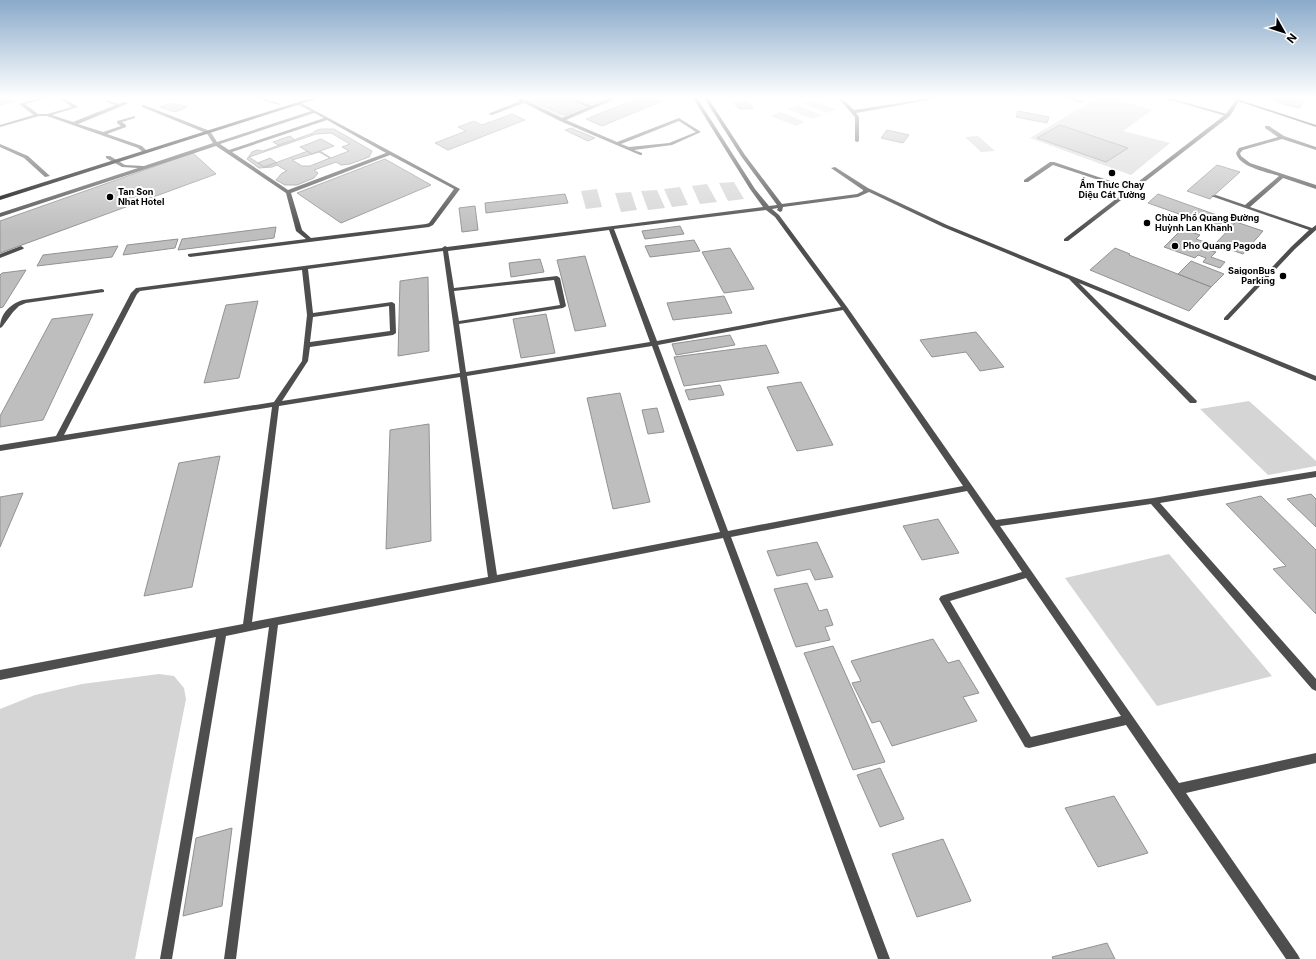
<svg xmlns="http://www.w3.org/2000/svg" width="1316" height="959" viewBox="0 0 1316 959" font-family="Inter,sans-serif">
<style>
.green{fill:#d5d5d5}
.building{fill:#bebebe;stroke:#929292;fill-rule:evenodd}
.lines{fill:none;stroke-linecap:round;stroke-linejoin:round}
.lane{fill:#4e4e4e;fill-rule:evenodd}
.street{fill:#4e4e4e;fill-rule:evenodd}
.secondary{fill:#1b1b1b;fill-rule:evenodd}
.primary{fill:#000;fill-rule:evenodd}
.poi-dot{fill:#000;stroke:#fff;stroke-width:1.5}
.labels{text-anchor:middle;stroke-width:4;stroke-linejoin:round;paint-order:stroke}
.far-poi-label{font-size:9px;font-weight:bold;fill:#000;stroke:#fff;text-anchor:start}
</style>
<rect width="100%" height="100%" fill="#fff"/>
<path class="green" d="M521,98H621L566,120Z
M1097,98H1111L1152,110L1123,131L1170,143L1131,175L1030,138Z
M811,100L836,109L827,113L803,103Z
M797,105L822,115L813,119L788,109Z
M780,112L805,122L796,126L771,116Z
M978,136L995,151L981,152L965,137Z
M734,182L744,199L728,201L719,183Z
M707,184L717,202L700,204L692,186Z
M680,187L688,205L672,207L664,189Z
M597,189L602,207L586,209L581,191Z
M657,190L665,208L648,210L641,191Z
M631,192L637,210L621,212L615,193Z
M1249,401L1316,461V466L1268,475L1200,409Z
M1169,554L1272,676L1157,706L1065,578Z
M159,674L174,676L184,688L186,699L135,959H0V709L35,695L82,684Z"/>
<path class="building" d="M0,98H12L16,101L0,105Z
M524,98H560L583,107L565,115Z
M638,98L667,99L602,126L586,119Z
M1269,98H1304L1300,108L1282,104Z
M748,102L753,108L739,109L734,103Z
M172,103L187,107L175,112L160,107Z
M1018,111L1049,117L1047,123L1016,117Z
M512,114L525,120L448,150L435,143L466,131L458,127L474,121L482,125Z
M1060,125L1128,148L1106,162L1037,138Z
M571,128L595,138L588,141L565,130Z
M320,129H334L372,151L369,157L350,164L341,165L336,162L314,170L318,173L314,178L297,185H285L276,180L282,173L287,171L277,165L272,167L259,168L247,159L252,152L257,150L263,151L313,133L315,131ZM319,152L330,158L310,166H302L292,160Z
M887,130L909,135L903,143L881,138Z
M331,133L350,144L342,147L349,151L331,158L320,151L312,154L308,151L264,167L249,157L316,134Z
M290,136L295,140L278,145L273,142Z
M321,139L334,146L312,154L300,147Z
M193,153L216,174L0,253V221Z
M270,158L277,163L264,167L258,163Z
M385,159L431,185L341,223L297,193Z
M1217,165L1240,172L1210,199L1187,191Z
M565,194L568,203L486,213L485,203Z
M1158,194L1236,222L1227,231L1148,203Z
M475,206L478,230L462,232L459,208Z
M1236,222L1263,231L1243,254L1215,244Z
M680,226L684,234L645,239L642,231Z
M276,227L274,238L178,250L182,239Z
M1182,229L1200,235L1196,239L1213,245L1209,250L1216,252L1211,257L1225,262L1220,268L1203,262L1206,258L1198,255L1195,258L1164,247Z
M178,239L175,248L123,255L127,245Z
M694,240L700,251L650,257L645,246Z
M118,246L112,257L37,266L43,255Z
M730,248L754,289L724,293L702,252Z
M1115,248L1130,254L1129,255L1211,287L1189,311L1090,270Z
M585,256L606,326L575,331L557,260Z
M540,259L544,272L511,277L509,263Z
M1191,261L1224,274L1211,287L1178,274Z
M26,270L3,307L0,308V275L2,273Z
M428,277L429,351L398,356L400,281Z
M724,296L732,313L673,320L667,303Z
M258,301L239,378L204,383L226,305Z
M93,314L43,420L0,427V416L52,319Z
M546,314L555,353L521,358L513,319Z
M976,332L1004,367L980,371L966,352L932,357L920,340Z
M730,335L735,345L676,355L672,344Z
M766,345L779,373L684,386L674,357Z
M801,382L833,445L797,451L767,387Z
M720,385L724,395L689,400L685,390Z
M620,393L650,502L613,509L587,398Z
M657,408L664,432L648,434L642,410Z
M429,424L431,541L386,549L390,430Z
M220,456L192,587L144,596L179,463Z
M23,493L0,547V497Z
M1311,494L1316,499V527L1287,499Z
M1261,496L1316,550V614L1273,569L1286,566L1226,504Z
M938,519L959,553L922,560L903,526Z
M817,542L833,577L815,580L810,569L777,576L767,551Z
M807,583L819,611L827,609L833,625L825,627L830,640L796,647L774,589Z
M933,639L948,663L959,660L979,693L963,697L977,721L892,746L880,721L872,723L852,683L861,681L851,661Z
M833,646L885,762L853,770L804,653Z
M880,768L904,819L880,827L857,775Z
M1114,796L1148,853L1098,867L1065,808Z
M232,828L222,906L183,916L196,838Z
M943,839L971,901L917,917L892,854Z
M1107,943L1115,959H1053L1052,957Z"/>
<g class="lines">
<path class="lane" d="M255,98H261L281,104L279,105Z
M516,98H521L562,118L588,107L566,98H571L592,106L611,98H616L566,120L617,142L679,118L701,132L672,145L634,150L642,153V155H640L560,121L524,103L492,115L488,114L520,101ZM679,121L696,132L669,143L629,147L621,144Z
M693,98H697L755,189L769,206L777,205L741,156L704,98H708L745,155L782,204L857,194L863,191V190L831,168L835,167L868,188L947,225L1316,376V381L1079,283L1197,401L1196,403H1190L1069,279L943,227L869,192L858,197L783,207L782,211L780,212L777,210L778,208L772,209L779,215L847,307L996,520L1153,498L1316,471V477L1160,503L1316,679V691L1312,689L1151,504L1000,526L1179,783L1316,753V763L1186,793L1298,955L1300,959H1286L1126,725L1029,748L1025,747L939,599L941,596L944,595L1022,572L967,491L731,537L890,959H878L723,538L278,625L236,959H224L269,627L226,636L172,959H160L216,637L0,680V670L243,624L272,407L0,451V445L56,436L131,293L136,288L442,248L445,246L447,247L763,207L750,189ZM766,210L775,217L841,307L657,341L614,229ZM609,230L650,342L466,372L459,324L563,308L566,306L560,278L557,276L454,288L448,251ZM443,251L460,373L282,401L308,361L310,347L393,335L396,333L395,304L392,302L313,313L308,269ZM302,270L307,315L302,361L274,402L64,435L137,294L140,291ZM554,280L560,305L459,321L454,291ZM389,306L390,331L310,342L313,317ZM843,310L963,486L728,531L658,345ZM652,346L720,532L497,575L467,376ZM460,377L488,577L252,622L279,406ZM1026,578L1121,716L1031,737L950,601Z
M838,98H842L854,110L931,98H940L856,113L859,117V141L857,142L855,141V117Z
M1164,98H1170L1230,115L1226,116Z
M106,100L121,105L119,106L106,102Z
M299,102L460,189L433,225L429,227L190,257L188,256V254L306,239L296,231L286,193L216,146L0,217V213L138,168L122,167L106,158V156H110L125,165L144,166L213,143L206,132V131H210L217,142L311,111L297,104V103ZM314,113L324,118L229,150L220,144ZM327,120L386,153L288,190L232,152ZM390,155L454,189L429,223L426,224L311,238L302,230L291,193Z
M37,114H39V116L0,127V125Z
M1265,126H1269L1284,136L1316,147V150L1282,139L1243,150L1240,153L1241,156L1250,163L1316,185V189L1283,178L1250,207L1312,228L1316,225V230L1295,249L1228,320H1224V318L1291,247L1309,230L1211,196L1216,195L1245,205L1279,176C1267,172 1239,167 1236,153L1239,148L1278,137L1265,128Z
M1050,162H1054L1134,189L1129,190L1053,165L1028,182H1024V180Z
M21,246L24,248L23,249L0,258V254Z
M102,289L104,290V292L26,303L19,306L13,312L2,327L0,328C0,314 10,304 23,300Z"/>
<path class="street" d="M41,98H47L25,104L38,114H47L72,107L59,98H64L78,107L52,115L73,122L123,102H127V104L78,124L103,132L121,126L117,123V121L135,116V118L122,122L126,125V127L107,134L142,146L148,152L144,153L138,148L47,116H35L19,104Z
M1065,98H1071L1084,102L1082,103Z
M1237,98H1241L1230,116L1068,241H1064V239L1226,114Z
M144,105L210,131V132L206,133L142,107V105Z
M0,144L28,156L50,176L45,177L24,158L0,147Z"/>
<path class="secondary" d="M1228,98H1234L1316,125V127Z"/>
<path class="primary" d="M311,98H319L0,200V196Z"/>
</g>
<linearGradient id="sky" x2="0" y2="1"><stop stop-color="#89aaca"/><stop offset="0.42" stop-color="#fff"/><stop offset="1" stop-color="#fff" stop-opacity="0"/></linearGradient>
<rect width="1316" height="232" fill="url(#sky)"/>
<g class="poi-dot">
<circle cx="1112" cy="173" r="4"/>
<circle cx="110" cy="197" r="4"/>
<circle cx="1147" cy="223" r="4"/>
<circle cx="1175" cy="246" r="4"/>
<circle cx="1283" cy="276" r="4"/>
</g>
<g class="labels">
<g class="far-poi-label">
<text x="1112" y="188" text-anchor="middle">Ẩm Thực Chay<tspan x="1112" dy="10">Diệu Cát Tường</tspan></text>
<text x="118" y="195">Tan Son<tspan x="118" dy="10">Nhat Hotel</tspan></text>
<text x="1155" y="221">Chùa Phổ Quang Đường<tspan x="1155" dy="10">Huỳnh Lan Khanh</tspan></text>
<text x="1183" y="249">Pho Quang Pagoda</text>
<text x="1275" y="274" text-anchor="end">SaigonBus<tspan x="1275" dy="10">Parking</tspan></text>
</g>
</g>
<g transform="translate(1284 32) rotate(129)" stroke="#ffffff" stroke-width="3" paint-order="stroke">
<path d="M0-3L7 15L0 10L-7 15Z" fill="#000000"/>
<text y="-6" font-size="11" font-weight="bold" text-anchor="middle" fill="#000000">N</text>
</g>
</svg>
